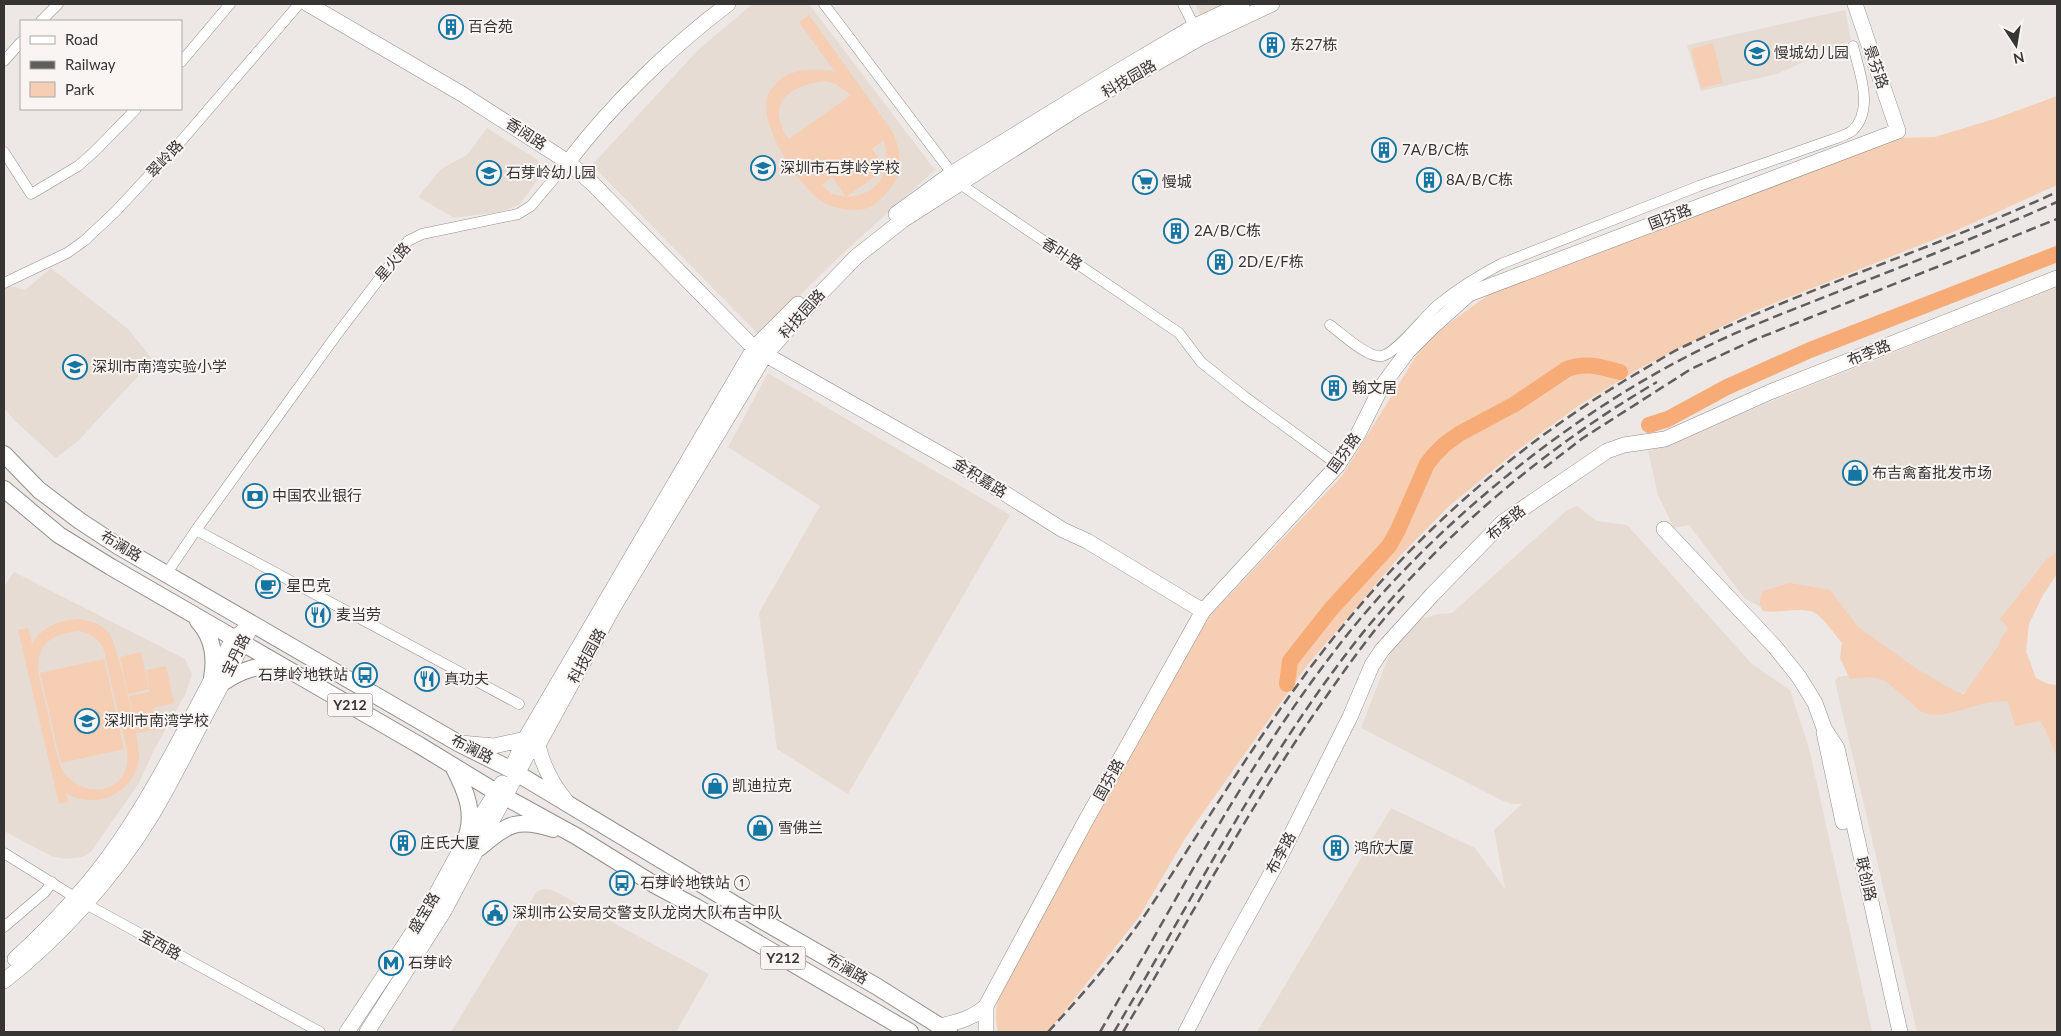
<svg xmlns="http://www.w3.org/2000/svg" width="2061" height="1036" viewBox="0 0 2061 1036" font-family="Lato,'Noto Sans SC',sans-serif">
<style>
.built{fill:#e6dcd4}
.green{fill:#f6ceb3;fill-rule:evenodd}
.lines{fill:none;stroke-linecap:round;stroke-linejoin:round}
.river{stroke:#f7ac78;stroke-width:16}
.street-casing{stroke:#938f8c;stroke-width:11}
.secondary-casing{stroke:#938f8c;stroke-width:16}
.primary-casing{stroke:#938f8c;stroke-width:18}
.street{stroke:#fff;stroke-width:10}
.secondary{stroke:#fff;stroke-width:15}
.primary{stroke:#fff;stroke-width:16}
.rail{stroke:#605e5c;stroke-width:2.5;stroke-dasharray:10 5;stroke-linecap:butt}
.labels{text-anchor:middle;stroke-width:4;stroke-linejoin:round;paint-order:stroke}
.shield{fill:#faf5f2;stroke:#726f6d;stroke-width:1}
.shield-label{font-size:14px;font-weight:bold;fill:#373534}
.poi-label{font-size:15px;fill:#373534;stroke:#faf5f2;text-anchor:start}
.street-label{font-size:15px;fill:#373534;stroke:#faf5f2}
</style>
<rect width="100%" height="100%" fill="#ede8e5"/>
<path class="built" d="M754,4H809L935,170L841,255L759,335L592,165L699,49L750,6Z
M1195,4H1230L1202,17Z
M1845,10L1851,40L1777,74L1701,91L1687,45Z
M487,128L538,160L541,176L519,205L499,212L454,218L418,197L441,169L467,155Z
M51,268L128,329L153,360L78,441L56,458L15,421L4,408V287H15L25,290Z
M2057,287V567L1999,676L1950,699L1832,608L1765,609L1745,599L1689,525L1674,528L1658,495L1648,451Z
M768,373L1010,515L848,794L777,749L759,613L820,506L728,447Z
M1577,506L1597,521L1627,525L1752,664L1790,690L1809,748L1872,1032H1257L1391,808L1475,848L1505,889L1494,830L1522,804H1511L1501,800L1361,728L1391,650L1422,619L1438,614L1452,613L1567,510Z
M14,572L185,659L192,674L186,693L154,750L139,783L91,852L82,857L66,859L51,856L4,831V586Z
M1867,672L1881,674L1922,704L2024,695L2057,739V1032H1917L1835,681L1838,677Z
M544,889L552,890L709,974L676,1032H451L537,891Z"/>
<path class="green" d="M809,15L892,131C901,150 905,173 888,191C883,197 876,205 868,208C852,213 829,208 817,198C796,180 750,115 772,88C788,67 812,69 834,71L799,22ZM826,81L836,84L851,95L789,139C784,134 782,127 780,121C772,94 804,83 826,81ZM884,140C892,171 880,195 846,197L886,169L872,149ZM832,177L846,197L832,194L822,185Z
M1713,43L1723,83L1701,88L1691,49Z
M2057,96V185L1953,232L1747,314L1642,367L1578,406L1515,452L1449,506L1399,557L1306,667L1186,837L1139,917L1048,1032H998C993,1008 998,994 1009,972L1204,622L1342,476L1426,340L1502,285L1899,138L1935,137L1994,119Z
M2057,552V574L2043,595L2029,624L2026,651L2036,678L2048,684L2057,685V757L2045,729L2040,721L2015,726L2008,702C1982,697 1947,723 1922,712C1918,710 1914,705 1910,702C1885,681 1886,674 1850,679L1840,658L1842,643C1836,636 1823,617 1815,613C1802,606 1778,614 1763,611C1758,604 1760,599 1763,591L1790,583L1830,590L1858,627L1917,669L1955,691L1964,694L1998,646L2001,639L2008,628L2000,619L2046,560Z
M79,619C90,621 101,623 109,633C117,643 140,740 139,755C138,791 97,812 66,793L68,802L59,804L18,630L28,628L32,644C42,627 59,620 79,619ZM78,631C89,633 96,637 103,647L127,750C133,793 85,803 62,770C55,752 52,732 48,714C39,674 22,638 78,631Z
M141,652L149,689L128,694L120,657Z
M104,659L124,749L61,763L40,673Z
M166,666L174,703L153,708L157,729L137,733L129,696L150,692L146,670Z"/>
<g class="lines">
<path class="river" d="M1649,425L1668,419L1727,387L1810,350L2057,254
M1287,684L1290,661L1331,609L1389,546L1398,530L1427,464L1434,455L1445,444L1459,434L1515,404L1567,369C1586,362 1601,367 1620,372"/>
<defs>
<path id="street" d="M824,4L960,184L1179,333L1201,362L1245,397L1338,465
M1183,4L1197,32
M41,21L58,4
M4,61L21,42
M181,62L230,4
M4,152L31,194L78,166L95,151L136,109
M4,283L67,253L84,241L115,212L183,139L299,4
M1330,325C1341,333 1368,359 1382,356C1397,353 1425,315 1439,304C1459,288 1478,276 1501,264L1699,186L1831,140C1837,138 1846,135 1852,131C1875,110 1859,71 1853,46
M196,530L519,704
M167,573L196,530L335,337L408,241L422,234L518,214L531,206L568,162
M4,853L84,903L320,1032
M4,927L45,892L52,882"/>
<path id="secondary" d="M308,4L462,94L568,162L592,183L754,348L958,464L1063,530L1087,541L1203,611
M568,162C612,104 670,48 728,4
M896,214L951,174L1117,72L1195,26L1242,4
M1664,529L1775,647L1799,677L1815,703L1824,728L1837,748L1900,1032
M1824,732L1843,822
M460,743L494,746L525,739
M538,745C543,767 552,784 566,801
M514,763L525,739L754,348L798,304
M15,959C53,924 90,885 119,842C163,778 196,707 233,639L243,631
M4,981C59,938 113,878 150,818C169,787 185,754 202,722C219,689 237,657 252,624
M986,1006V1032
M940,1026C957,1022 972,1019 986,1006L1085,822L1203,611L1338,465L1358,434L1382,386L1408,351L1431,328L1469,294L1898,131L1855,4
M347,1032L427,911L464,843L502,783
M367,1032L444,911L527,755L538,745L613,608L765,355L816,298L857,256L903,220L1081,106L1200,38L1272,4
M1186,1032L1222,962L1279,859L1350,717L1372,665L1382,650L1432,595L1503,522L1607,451L1624,445L1665,439L1770,392L2057,278"/>
<path id="primary" d="M4,454L39,490L80,521L118,546L458,743L510,769L761,920L876,986L949,1032
M4,489L59,535L111,567L419,745L496,792L576,836L655,885L696,907L910,1032
M198,621C213,637 216,656 212,678
M222,683C240,671 259,663 281,668
M453,766C466,791 477,815 464,843
M479,848C507,825 516,817 553,829"/>
</defs>
<use href="#street" class="street-casing"/>
<use href="#secondary" class="secondary-casing"/>
<use href="#primary" class="primary-casing"/>
<use href="#street" class="street"/>
<use href="#secondary" class="secondary"/>
<use href="#primary" class="primary"/>
<path class="rail" d="M1544,468L1583,438L1691,369L1754,340L2057,219
M1048,1032C1083,994 1117,955 1147,912C1211,816 1269,716 1343,626C1423,527 1524,440 1634,375C1652,365 1669,353 1687,345C1808,287 1936,248 2057,192
M1100,1032C1179,896 1252,753 1351,630C1437,524 1564,420 1686,357C1739,329 1795,309 1850,287C1919,260 1989,232 2057,202
M1114,1032C1192,900 1262,761 1357,640C1439,537 1544,448 1657,382
M1123,1032C1185,927 1243,818 1312,717C1341,675 1370,633 1404,596"/>
</g>
<defs>
<symbol id="building-ring" viewBox="-11 -11 22 22"><circle r="9.5" fill="#faf5f2" stroke="#1676a3" stroke-width="1.5"/><path d="M-4-6H4V6H1V3H-1V6H-4ZM-2.5-4.3h1.7v1.8h-1.7ZM.8-4.3h1.7v1.8H.8ZM-2.5-1h1.7V.8h-1.7ZM.8-1h1.7V.8H.8Z" fill="#1676a3"/></symbol>
<symbol id="school-ring" viewBox="-11 -11 22 22"><circle r="9.5" fill="#faf5f2" stroke="#1676a3" stroke-width="1.5"/><path d="M0-5L7-2L0 1L-7-2ZM-4 1L0 2.5L4 1V4Q0 6-4 4Z" fill="#1676a3"/></symbol>
<symbol id="supermarket-ring" viewBox="-11 -11 22 22"><circle r="9.5" fill="#faf5f2" stroke="#1676a3" stroke-width="1.5"/><path d="M-6-5.5h2.5l.6 2H6L4.5 2H-2.5L-4.4-4H-6ZM-1.5 3.2a1.3 1.3 0 1 0 .1 0ZM3 3.2a1.3 1.3 0 1 0 .1 0Z" fill="#1676a3"/></symbol>
<symbol id="shop-ring" viewBox="-11 -11 22 22"><circle r="9.5" fill="#faf5f2" stroke="#1676a3" stroke-width="1.5"/><path d="M-5-2.5h2.3a2.7 3.5 0 0 1 5.4 0H5L5.5 6h-11ZM-1.5-2.5h3a1.5 2.3 0 0 0-3 0Z" fill="#1676a3"/></symbol>
<symbol id="bank-ring" viewBox="-11 -11 22 22"><circle r="9.5" fill="#faf5f2" stroke="#1676a3" stroke-width="1.5"/><path d="M-6-4H6V4H-6ZM0-2.3a2.3 2.3 0 1 0 0 4.6a2.3 2.3 0 1 0 0-4.6Z" fill="#1676a3"/></symbol>
<symbol id="cafe-ring" viewBox="-11 -11 22 22"><circle r="9.5" fill="#faf5f2" stroke="#1676a3" stroke-width="1.5"/><path d="M-5.5-4.5H6V0H3Q3 3.5 0 3.5H-2.5Q-5.5 3.5-5.5 0ZM3-3.2v2h1.7v-2ZM-6 4.5H4V6H-6Z" fill="#1676a3"/></symbol>
<symbol id="restaurant-ring" viewBox="-11 -11 22 22"><circle r="9.5" fill="#faf5f2" stroke="#1676a3" stroke-width="1.5"/><path d="M-5-6h1v4h1v-4h1v4h1v-4h1v5L-1.5 .5V6h-2V.5L-5-1ZM5-6V6H3V1.5H1.5Q1.5-4 5-6Z" fill="#1676a3"/></symbol>
<symbol id="bus-ring" viewBox="-11 -11 22 22"><circle r="9.5" fill="#faf5f2" stroke="#1676a3" stroke-width="1.5"/><path d="M-5-6H5V4H4V6H2V4H-2V6H-4V4H-5ZM-3.5-4V0h7V-4ZM-3.5 1.2v1.5H-2V1.2ZM2 1.2v1.5H3.5V1.2Z" fill="#1676a3"/></symbol>
<symbol id="civic-ring" viewBox="-11 -11 22 22"><circle r="9.5" fill="#faf5f2" stroke="#1676a3" stroke-width="1.5"/><path d="M-.6-6.5H3V-4.5H.6V-3L4-1V1h2V6H-6V1h2V-1L-.6-3ZM-1.2 2.5V6h2.4V2.5Z" fill="#1676a3"/></symbol>
<symbol id="metro-ring" viewBox="-11 -11 22 22"><circle r="9.5" fill="#faf5f2" stroke="#1676a3" stroke-width="1.5"/><path d="M-5.5 5V-5H-3L0 0L3-5H5.5V5H3V-.5L0 4L-3-.5V5Z" fill="#1676a3"/></symbol>
</defs>
<g fill-rule="evenodd">
<use href="#building-ring" x="437" y="13" width="28" height="28"/>
<use href="#building-ring" x="1258" y="31" width="28" height="28"/>
<use href="#school-ring" x="1743" y="39" width="28" height="28"/>
<use href="#building-ring" x="1370" y="136" width="28" height="28"/>
<use href="#school-ring" x="749" y="154" width="28" height="28"/>
<use href="#school-ring" x="475" y="159" width="28" height="28"/>
<use href="#building-ring" x="1415" y="166" width="28" height="28"/>
<use href="#supermarket-ring" x="1131" y="168" width="28" height="28"/>
<use href="#building-ring" x="1162" y="217" width="28" height="28"/>
<use href="#building-ring" x="1206" y="248" width="28" height="28"/>
<use href="#school-ring" x="61" y="353" width="28" height="28"/>
<use href="#building-ring" x="1320" y="374" width="28" height="28"/>
<use href="#shop-ring" x="1841" y="459" width="28" height="28"/>
<use href="#bank-ring" x="241" y="482" width="28" height="28"/>
<use href="#cafe-ring" x="254" y="572" width="28" height="28"/>
<use href="#restaurant-ring" x="304" y="601" width="28" height="28"/>
<use href="#bus-ring" x="351" y="661" width="28" height="28"/>
<use href="#restaurant-ring" x="413" y="665" width="28" height="28"/>
<use href="#school-ring" x="73" y="707" width="28" height="28"/>
<use href="#shop-ring" x="701" y="772" width="28" height="28"/>
<use href="#shop-ring" x="746" y="814" width="28" height="28"/>
<use href="#building-ring" x="389" y="829" width="28" height="28"/>
<use href="#building-ring" x="1322" y="834" width="28" height="28"/>
<use href="#bus-ring" x="608" y="869" width="28" height="28"/>
<use href="#civic-ring" x="481" y="899" width="28" height="28"/>
<use href="#metro-ring" x="377" y="949" width="28" height="28"/>
</g>
<g class="labels">
<g class="shield">
<rect x="327.5" y="693.5" width="45" height="23" rx="4"/>
<rect x="760.5" y="946.5" width="45" height="23" rx="4"/>
</g>
<g class="shield-label">
<text x="350" y="710">Y212</text>
<text x="783" y="963">Y212</text>
</g>
<g class="poi-label">
<text x="468" y="32">百合苑</text>
<text x="1290" y="50">东27栋</text>
<text x="1774" y="58">慢城幼儿园</text>
<text x="1402" y="155">7A/B/C栋</text>
<text x="780" y="173">深圳市石芽岭学校</text>
<text x="506" y="178">石芽岭幼儿园</text>
<text x="1446" y="185">8A/B/C栋</text>
<text x="1162" y="187">慢城</text>
<text x="1194" y="236">2A/B/C栋</text>
<text x="1238" y="267">2D/E/F栋</text>
<text x="92" y="372">深圳市南湾实验小学</text>
<text x="1352" y="393">翰文居</text>
<text x="1872" y="478">布吉禽畜批发市场</text>
<text x="272" y="501">中国农业银行</text>
<text x="286" y="591">星巴克</text>
<text x="336" y="620">麦当劳</text>
<text x="348" y="680" text-anchor="end">石芽岭地铁站</text>
<text x="444" y="684">真功夫</text>
<text x="104" y="726">深圳市南湾学校</text>
<text x="732" y="791">凯迪拉克</text>
<text x="778" y="833">雪佛兰</text>
<text x="420" y="848">庄氏大厦</text>
<text x="1354" y="853">鸿欣大厦</text>
<text x="640" y="888">石芽岭地铁站 ①</text>
<text x="512" y="918">深圳市公安局交警支队龙岗大队布吉中队</text>
<text x="408" y="968">石芽岭</text>
</g>
<g class="street-label">
<text transform="translate(1876 67) rotate(71)" y="5">景芬路</text>
<text transform="translate(1129 79) rotate(-30)" y="5">科技园路</text>
<text transform="translate(526 134) rotate(33)" y="5">香阅路</text>
<text transform="translate(165 159) rotate(-47)" y="5">翠岭路</text>
<text transform="translate(1670 217) rotate(-21)" y="5">国芬路</text>
<text transform="translate(1062 254) rotate(34)" y="5">香叶路</text>
<text transform="translate(393 262) rotate(-50)" y="5">星火路</text>
<text transform="translate(802 314) rotate(-48)" y="5">科技园路</text>
<text transform="translate(1869 353) rotate(-22)" y="5">布李路</text>
<text transform="translate(1344 453) rotate(-55)" y="5">国芬路</text>
<text transform="translate(980 478) rotate(32)" y="5">金积嘉路</text>
<text transform="translate(1506 523) rotate(-40)" y="5">布李路</text>
<text transform="translate(121 546) rotate(31)" y="5">布澜路</text>
<text transform="translate(236 655) rotate(-64)" y="5">宝丹路</text>
<text transform="translate(587 656) rotate(-61)" y="5">科技园路</text>
<text transform="translate(472 749) rotate(27)" y="5">布澜路</text>
<text transform="translate(1109 780) rotate(-61)" y="5">国芬路</text>
<text transform="translate(1281 853) rotate(-62)" y="5">布李路</text>
<text transform="translate(1866 879) rotate(77)" y="5">联创路</text>
<text transform="translate(424 913) rotate(-59)" y="5">盛宝路</text>
<text transform="translate(160 945) rotate(29)" y="5">宝西路</text>
<text transform="translate(847 969) rotate(30)" y="5">布澜路</text>
</g>
</g>
<rect width="2061" height="1036" fill="none" stroke="#373534" stroke-width="10"/>
<rect x="20" y="20" width="162" height="90" fill="#faf5f2" stroke="#aca8a6"/>
<rect x="30" y="36" width="25" height="8" fill="#ffffff" stroke="#aca8a6"/>
<text x="65" y="45" font-size="15" fill="#373534">Road</text>
<rect x="30" y="61" width="25" height="8" fill="#605e5c" stroke="#aca8a6"/>
<text x="65" y="70" font-size="15" fill="#373534">Railway</text>
<rect x="30" y="82" width="25" height="15" fill="#f6ceb3" stroke="#aca8a6"/>
<text x="65" y="95" font-size="15" fill="#373534">Park</text>
<g transform="translate(2016 45) rotate(168)" stroke="#faf5f2" stroke-width="4" paint-order="stroke">
<path d="M0-4L9 19L0 12L-9 19Z" fill="#373534"/>
<text y="-8" font-size="14" font-weight="bold" text-anchor="middle" fill="#373534">N</text>
</g>
</svg>
